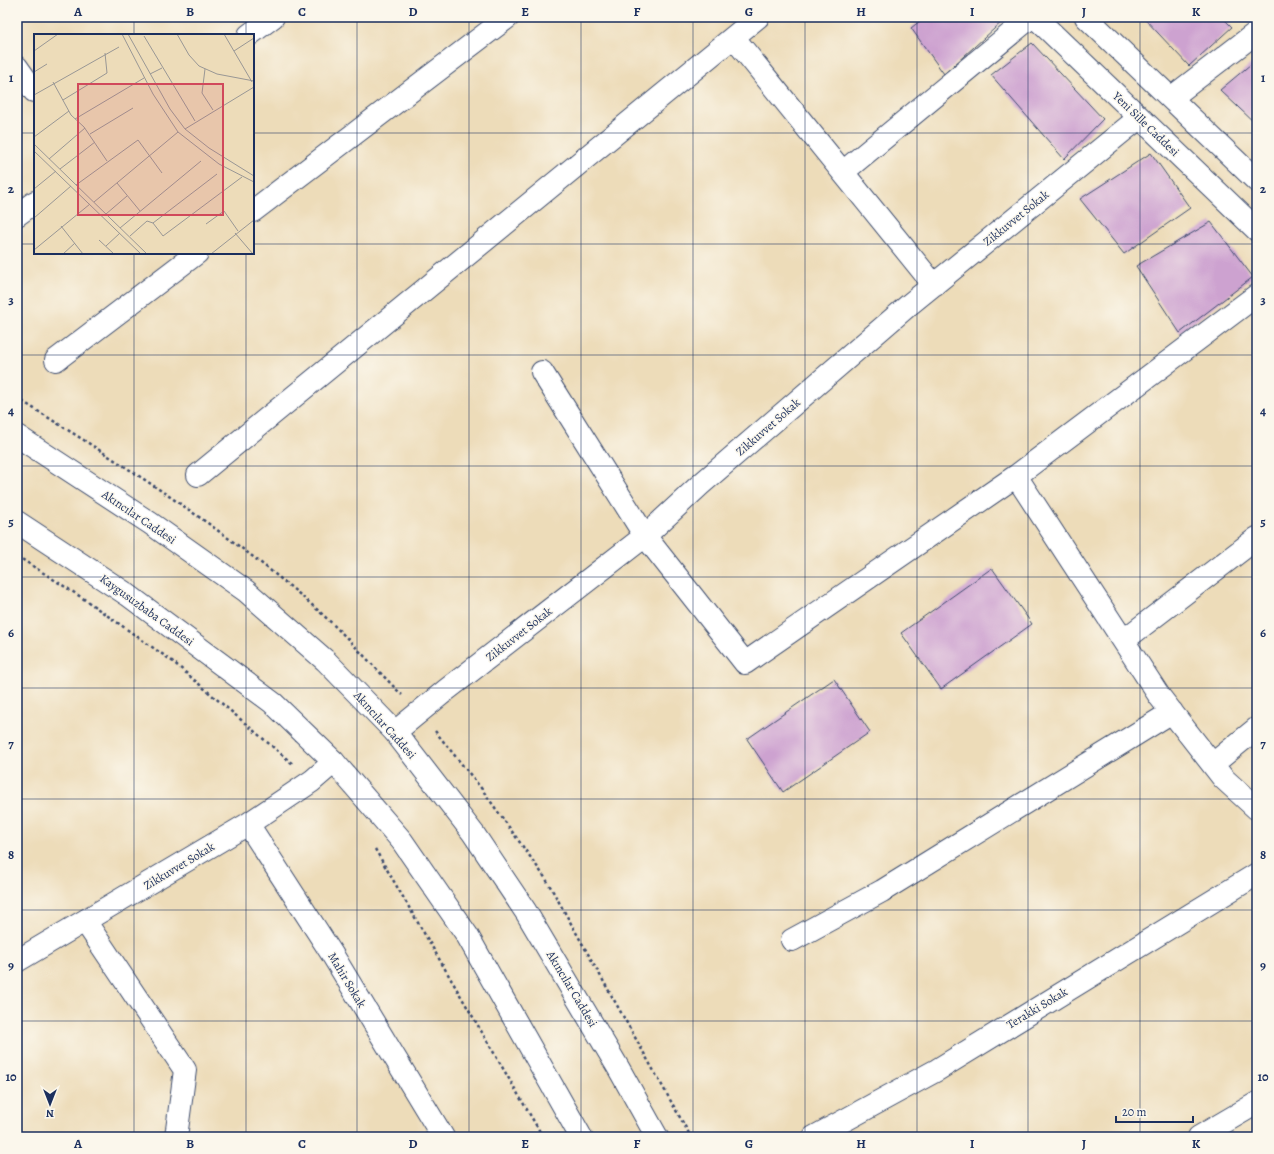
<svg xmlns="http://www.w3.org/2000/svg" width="1274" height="1154" viewBox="0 0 1274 1154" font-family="Alegreya,serif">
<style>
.building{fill:#cda2d0}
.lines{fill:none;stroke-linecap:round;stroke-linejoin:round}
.minor-casing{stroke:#3a496c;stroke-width:24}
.secondary-casing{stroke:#3a496c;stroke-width:24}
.path{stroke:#3a496c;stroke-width:2.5;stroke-dasharray:3 3;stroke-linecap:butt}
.minor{stroke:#fff;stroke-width:22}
.secondary{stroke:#fff;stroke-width:22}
.grid{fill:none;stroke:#1b2f5e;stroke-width:1;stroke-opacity:0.55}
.labels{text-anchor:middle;stroke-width:3;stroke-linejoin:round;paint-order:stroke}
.street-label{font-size:12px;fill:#1b2f5e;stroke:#fbf7ec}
.inset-road{fill:none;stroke:#999795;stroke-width:1}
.view{fill:#d1495b;fill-opacity:0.15;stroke:#d1495b;stroke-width:2}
.inset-edge{fill:none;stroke:#1b2f5e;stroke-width:2}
.neatline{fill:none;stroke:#1b2f5e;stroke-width:1.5}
.grid-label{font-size:13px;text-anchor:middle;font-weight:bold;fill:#1b2f5e}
</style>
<rect width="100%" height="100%" fill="#fbf7ec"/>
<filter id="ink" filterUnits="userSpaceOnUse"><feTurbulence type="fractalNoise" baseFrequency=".025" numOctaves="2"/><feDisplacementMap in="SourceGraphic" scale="8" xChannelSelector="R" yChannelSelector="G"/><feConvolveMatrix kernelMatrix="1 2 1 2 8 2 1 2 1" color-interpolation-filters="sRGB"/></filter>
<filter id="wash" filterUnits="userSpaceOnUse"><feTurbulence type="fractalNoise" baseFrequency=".012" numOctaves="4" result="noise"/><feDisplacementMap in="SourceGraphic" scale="16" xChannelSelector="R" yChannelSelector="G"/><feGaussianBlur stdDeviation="0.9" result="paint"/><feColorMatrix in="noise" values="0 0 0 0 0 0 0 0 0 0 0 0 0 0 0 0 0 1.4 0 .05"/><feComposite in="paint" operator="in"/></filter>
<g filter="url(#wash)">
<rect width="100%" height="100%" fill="#eddcb9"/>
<g id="blocks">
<path class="building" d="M925,17H1001L1004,20L944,74L911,28Z
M1143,17H1222L1232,27L1189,66Z
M1032,43L1103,119L1064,159L991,75Z
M1257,59V125L1220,90Z
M1151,153L1190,208L1124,254L1080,199Z
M1211,222L1253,277L1180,333L1136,266Z
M992,568L1032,624L941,689L901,633Z
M834,679L870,732L783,792L747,739Z"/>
</g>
</g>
<g filter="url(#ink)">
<use href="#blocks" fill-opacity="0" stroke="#3a496c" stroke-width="1"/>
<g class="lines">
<defs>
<path id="minor" d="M249,35L273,17
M734,38L934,285
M17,67L34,91
M1171,98L1257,32
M843,172L1031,17
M253,211L508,17
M17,215L35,202
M56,360L197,253
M542,372L645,536L745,663L1016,476L1257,295
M198,475L758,17
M1016,476L1160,697L1223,778L1257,809
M1124,640L1257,538
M395,732L445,691L645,536L700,485L910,304L1139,118
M1213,764L1257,728
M248,824L332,954L443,1137
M85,921L185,1070L176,1137
M792,940L882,891L1172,712
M17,961L248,824L312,781L334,762
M814,1137L937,1070L1257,874
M1199,1137L1257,1103"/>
<path id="secondary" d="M1035,17L1257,230
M1086,17L1257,181
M17,436L150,523L246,591L326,661L395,732L473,833L526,912L619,1069L657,1137
M17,522L128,595L273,703L334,762L402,841L467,935L581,1137"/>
</defs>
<use href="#minor" class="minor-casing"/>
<use href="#secondary" class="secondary-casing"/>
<path class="path" d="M17,398C119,462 221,526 312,605C343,632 372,665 402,695
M17,556L81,597L172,661L294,765
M435,731L481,788L546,879L691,1137
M375,849L543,1137"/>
<use href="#minor" class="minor"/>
<use href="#secondary" class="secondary"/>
</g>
</g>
<path class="grid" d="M134,17V35M246,17V35M357,17V1137M469,17V1137M581,17V1137M693,17V1137M805,17V1137M917,17V1137M1028,17V1137M1140,17V1137M17,133H35M253,133H1257M17,244H35M253,244H1257M134,253V1137M246,253V1137M17,355H1257M17,466H1257M17,577H1257M17,688H1257M17,799H1257M17,910H1257M17,1021H1257"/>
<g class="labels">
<g class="street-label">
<text transform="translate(1146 124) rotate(44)" y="4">Yeni Sille Caddesi</text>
<text transform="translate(1016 218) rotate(-39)" y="4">Zikkuvvet Sokak</text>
<text transform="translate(768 427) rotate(-41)" y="4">Zikkuvvet Sokak</text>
<text transform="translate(139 517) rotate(34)" y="4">Akıncılar Caddesi</text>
<text transform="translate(147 610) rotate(36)" y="4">Kaygusuzbaba Caddesi</text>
<text transform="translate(519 634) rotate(-38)" y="4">Zikkuvvet Sokak</text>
<text transform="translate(385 725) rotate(48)" y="4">Akıncılar Caddesi</text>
<text transform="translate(179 866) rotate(-31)" y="4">Zikkuvvet Sokak</text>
<text transform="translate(347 980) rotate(59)" y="4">Mahir Sokak</text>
<text transform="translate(572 989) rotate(59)" y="4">Akıncılar Caddesi</text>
<text transform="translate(1037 1008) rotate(-31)" y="4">Terakki Sokak</text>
</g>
</g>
<g transform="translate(34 34)">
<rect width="220" height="220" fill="#eddcb9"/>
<path class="inset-road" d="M88,0L119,60L144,98L185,130L220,148M94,0L136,75L151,95L175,114L220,142M143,0L155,21L165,32L183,40L220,47M190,0L218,48M110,2L161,87M0,17L24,0M200,17L220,4M171,35L168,59L179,76M0,38L13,30M116,40L128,34M19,48L37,81L50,93L73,127M0,61L85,13M29,66L73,39L71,19M41,85L110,44M151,95L220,53M56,100L99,74M0,103L35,77M0,110L113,220M0,117L107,220M15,125L51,94M26,135L61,108M83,149L106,177M42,151L104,106L128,139M0,155L22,137M60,168L144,98M72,180L93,162M0,184L37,152M119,189L129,202L208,143M172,190L190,177L204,197M27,192L49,220M86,194L167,127M201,199L219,220M96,202L113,187L119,189L183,140M65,206L80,220M72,212L86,199M0,216L56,170M29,220L41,209M177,220L220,186"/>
<path class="view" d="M44,50H189V181H44Z"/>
<rect width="220" height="220" class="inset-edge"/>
</g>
<rect width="1274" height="1154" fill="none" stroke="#fbf7ec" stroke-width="44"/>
<g transform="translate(50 1104) rotate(180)" stroke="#fbf7ec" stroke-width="3" paint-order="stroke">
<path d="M0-3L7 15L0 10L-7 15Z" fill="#1b2f5e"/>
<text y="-6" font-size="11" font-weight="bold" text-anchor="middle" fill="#1b2f5e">N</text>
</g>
<path d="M1116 1116v6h77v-6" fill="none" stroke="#1b2f5e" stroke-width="2"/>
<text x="1122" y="1116" font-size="12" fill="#1b2f5e" stroke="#fbf7ec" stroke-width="3" paint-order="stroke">20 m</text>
<rect x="22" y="22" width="1230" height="1110" class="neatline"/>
<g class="grid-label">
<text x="78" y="16">A</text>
<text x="190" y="16">B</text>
<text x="302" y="16">C</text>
<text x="413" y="16">D</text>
<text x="525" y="16">E</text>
<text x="637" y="16">F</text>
<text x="749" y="16">G</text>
<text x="861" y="16">H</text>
<text x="972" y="16">I</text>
<text x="1084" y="16">J</text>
<text x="1196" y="16">K</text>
<text x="11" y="82">1</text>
<text x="1263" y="82">1</text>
<text x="11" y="193">2</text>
<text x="1263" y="193">2</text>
<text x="11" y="304">3</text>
<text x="1263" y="304">3</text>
<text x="11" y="415">4</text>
<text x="1263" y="415">4</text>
<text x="11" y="526">5</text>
<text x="1263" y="526">5</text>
<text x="11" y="637">6</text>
<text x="1263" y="637">6</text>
<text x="11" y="748">7</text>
<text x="1263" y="748">7</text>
<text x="11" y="859">8</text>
<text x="1263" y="859">8</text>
<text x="11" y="970">9</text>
<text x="1263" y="970">9</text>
<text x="11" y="1081">10</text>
<text x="1263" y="1081">10</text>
<text x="78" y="1148">A</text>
<text x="190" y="1148">B</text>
<text x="302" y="1148">C</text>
<text x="413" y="1148">D</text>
<text x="525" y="1148">E</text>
<text x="637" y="1148">F</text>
<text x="749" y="1148">G</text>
<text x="861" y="1148">H</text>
<text x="972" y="1148">I</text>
<text x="1084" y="1148">J</text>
<text x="1196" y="1148">K</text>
</g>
</svg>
